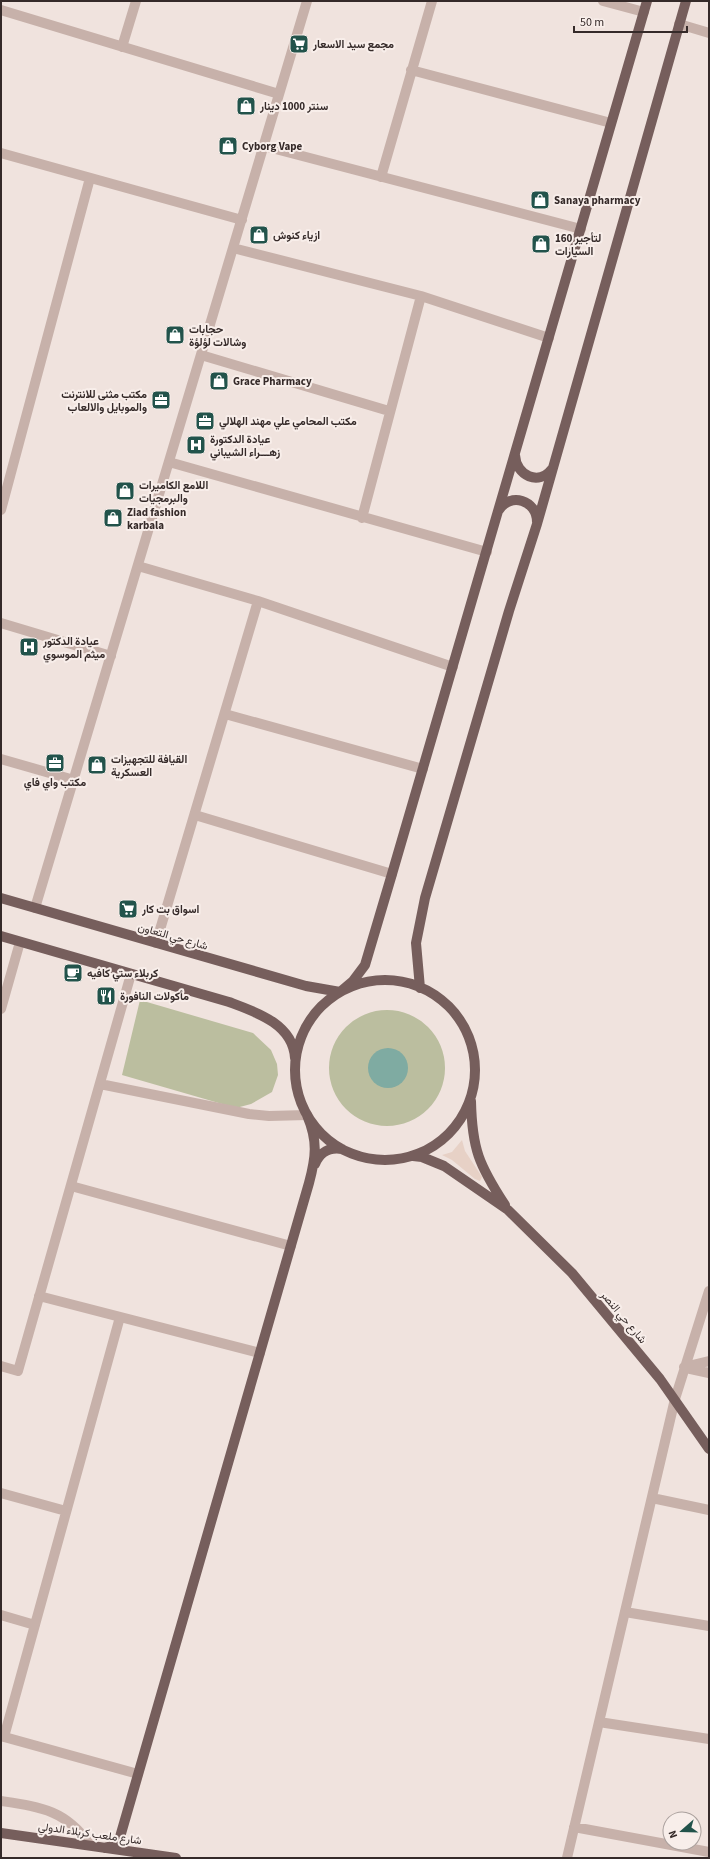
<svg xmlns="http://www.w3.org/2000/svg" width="710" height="1859" viewBox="0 0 710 1859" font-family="'Source Sans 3',Vazirmatn,sans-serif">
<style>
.green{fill:#bbbe9f}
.plaza{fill:#e7d1c6}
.water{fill:#7faba2}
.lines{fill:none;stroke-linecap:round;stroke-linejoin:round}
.minor{stroke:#c7b1aa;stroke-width:10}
.major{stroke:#765e5c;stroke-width:10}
.labels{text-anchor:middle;stroke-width:4;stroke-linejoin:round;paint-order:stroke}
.poi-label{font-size:11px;font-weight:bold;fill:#352a29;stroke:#f8eeea;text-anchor:start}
.street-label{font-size:11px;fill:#352a29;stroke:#f8eeea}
</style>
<rect width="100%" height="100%" fill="#f0e3de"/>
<path class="green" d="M140,1000L253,1033L271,1050L277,1064L278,1075L272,1092L251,1104L236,1108L122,1075Z
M329 1068a58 58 0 1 1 116 0a58 58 0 1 1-116 0Z"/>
<path class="plaza" d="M462,1140L465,1151L482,1177L480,1181L475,1179L452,1160L442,1155L452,1152Z"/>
<path class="water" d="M368 1068a20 20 0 1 1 40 0a20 20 0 1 1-40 0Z"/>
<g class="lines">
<path class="minor" d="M603,1L644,12
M1,10L279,94
M679,24L709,33
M122,47L136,1
M411,70L611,123
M264,146L581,229
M1,153L242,220
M381,177L432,1
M233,248L421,296L549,338
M201,355L389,411
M169,462L487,552
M1,510L90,178
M362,518L421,296
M138,566L258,601L453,667
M1,623L111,656
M225,714L423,769
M1,759L74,780
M195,815L392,874
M35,908L307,1
M156,943L258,601
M1,1009L20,942
M100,1084L249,1114L269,1116L307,1115
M71,1186L291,1246
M39,1296L260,1353
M1,1366L18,1371L131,974
M684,1367L709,1361
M686,1368L709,1373
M1,1493L66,1511
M652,1498L709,1510
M625,1612L709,1626
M1,1615L35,1625
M599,1722L709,1739
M1,1736L138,1774
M4,1737L120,1317
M1,1801C41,1807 66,1810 90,1845
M574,1827L709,1852
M567,1858L675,1399L709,1291"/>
<path class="major" d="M515,455C516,476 539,486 552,469
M499,510C510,492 537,500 537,522
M1,898L306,986L340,992L353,981L365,965L392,874L647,1
M1,936L229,1002C256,1012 293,1024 295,1058
M295 1070a90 90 0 1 1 180 0a90 90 0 1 1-180 0Z
M420,988L416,943L425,898L509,611L537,524L686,1
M471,1101C472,1149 479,1165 505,1205
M413,1156L422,1157L444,1166L508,1210L572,1273L660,1379L709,1449
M315,1164C320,1152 330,1147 342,1149
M1,1833L176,1858
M105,1848L114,1845L120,1837L309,1183C316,1157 318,1141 307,1115"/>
</g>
<defs>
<symbol id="supermarket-square" viewBox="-11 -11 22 22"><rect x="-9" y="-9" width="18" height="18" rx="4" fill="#22534b" stroke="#f8eeea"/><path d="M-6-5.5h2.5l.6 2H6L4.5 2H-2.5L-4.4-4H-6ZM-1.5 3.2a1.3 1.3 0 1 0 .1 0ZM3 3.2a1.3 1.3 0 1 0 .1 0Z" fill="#fff"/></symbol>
<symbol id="shop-square" viewBox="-11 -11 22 22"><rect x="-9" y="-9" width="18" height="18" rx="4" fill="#22534b" stroke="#f8eeea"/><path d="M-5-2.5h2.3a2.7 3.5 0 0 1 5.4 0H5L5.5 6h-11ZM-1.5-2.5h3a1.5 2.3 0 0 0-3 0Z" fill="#fff"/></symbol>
<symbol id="office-square" viewBox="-11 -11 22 22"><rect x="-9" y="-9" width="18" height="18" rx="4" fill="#22534b" stroke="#f8eeea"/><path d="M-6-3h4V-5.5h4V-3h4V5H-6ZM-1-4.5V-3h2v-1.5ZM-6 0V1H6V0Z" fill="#fff"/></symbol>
<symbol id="hospital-square" viewBox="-11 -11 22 22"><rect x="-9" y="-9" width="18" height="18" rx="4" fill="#22534b" stroke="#f8eeea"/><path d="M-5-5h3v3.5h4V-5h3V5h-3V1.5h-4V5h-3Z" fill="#fff"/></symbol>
<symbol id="cafe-square" viewBox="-11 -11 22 22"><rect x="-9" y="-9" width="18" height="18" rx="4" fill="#22534b" stroke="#f8eeea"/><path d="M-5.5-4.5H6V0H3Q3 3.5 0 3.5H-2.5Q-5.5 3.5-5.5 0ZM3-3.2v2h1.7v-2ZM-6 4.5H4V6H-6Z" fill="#fff"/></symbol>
<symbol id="restaurant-square" viewBox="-11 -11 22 22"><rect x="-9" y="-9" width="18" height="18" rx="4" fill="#22534b" stroke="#f8eeea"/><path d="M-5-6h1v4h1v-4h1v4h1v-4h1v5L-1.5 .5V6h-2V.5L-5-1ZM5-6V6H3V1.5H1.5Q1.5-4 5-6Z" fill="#fff"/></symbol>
</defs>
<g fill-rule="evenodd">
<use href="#supermarket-square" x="288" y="33" width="22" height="22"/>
<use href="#shop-square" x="235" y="95" width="22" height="22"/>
<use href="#shop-square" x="217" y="135" width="22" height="22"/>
<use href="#shop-square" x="529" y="189" width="22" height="22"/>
<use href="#shop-square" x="248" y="224" width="22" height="22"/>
<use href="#shop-square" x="530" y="233" width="22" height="22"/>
<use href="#shop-square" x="164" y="324" width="22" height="22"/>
<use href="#shop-square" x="208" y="370" width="22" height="22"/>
<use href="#office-square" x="150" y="389" width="22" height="22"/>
<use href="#office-square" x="194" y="410" width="22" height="22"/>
<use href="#hospital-square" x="185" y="434" width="22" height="22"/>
<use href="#shop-square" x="114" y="480" width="22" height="22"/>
<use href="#shop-square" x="102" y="507" width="22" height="22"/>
<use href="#hospital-square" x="18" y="636" width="22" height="22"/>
<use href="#office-square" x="44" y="752" width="22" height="22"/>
<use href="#shop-square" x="86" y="754" width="22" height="22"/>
<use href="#supermarket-square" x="117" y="898" width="22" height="22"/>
<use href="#cafe-square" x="62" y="962" width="22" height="22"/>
<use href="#restaurant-square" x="95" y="985" width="22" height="22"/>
</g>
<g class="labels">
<g class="poi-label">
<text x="313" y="48">مجمع سيد الاسعار</text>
<text x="260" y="110">سنتر 1000 دينار</text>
<text x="242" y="150">Cyborg Vape</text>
<text x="554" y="204">Sanaya pharmacy</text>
<text x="273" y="239">ازياء كنوش</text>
<text x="555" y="242">160 لتأجير<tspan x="555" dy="13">السيارات</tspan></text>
<text x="189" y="333">حجابات<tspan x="189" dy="13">وشالات لؤلؤة</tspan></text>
<text x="233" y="385">Grace Pharmacy</text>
<text x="147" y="398" text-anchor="end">مكتب مثنى للانترنت<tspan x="147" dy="13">والموبايل والالعاب</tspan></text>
<text x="219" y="425">مكتب المحامي علي مهند الهلالي</text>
<text x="210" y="443">عيادة الدكتورة<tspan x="210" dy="13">زهـــراء الشيباني</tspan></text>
<text x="139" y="489">اللامع الكاميرات<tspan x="139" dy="13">والبرمجيات</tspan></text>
<text x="127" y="516">Ziad fashion<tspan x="127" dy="13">karbala</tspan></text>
<text x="43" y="645">عيادة الدكتور<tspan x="43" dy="13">ميثم الموسوي</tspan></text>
<text x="111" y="763">القيافة للتجهيزات<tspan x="111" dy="13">العسكرية</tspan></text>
<text x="55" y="786" text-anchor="middle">مكتب واي فاي</text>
<text x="142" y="913">اسواق بت كار</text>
<text x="87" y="977">كربلاء ستي كافيه</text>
<text x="120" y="1000">مأكولات النافورة</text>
</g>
<g class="street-label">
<text transform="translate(173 936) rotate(16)" y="4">شارع حي التعاون</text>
<text transform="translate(624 1317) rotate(50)" y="4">شارع حي النصر</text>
<text transform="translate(90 1833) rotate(8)" y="4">شارع ملعب كربلاء الدولي</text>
</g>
</g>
<rect width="710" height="1859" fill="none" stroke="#352a29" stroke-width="4"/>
<g transform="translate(682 1831) rotate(250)"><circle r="19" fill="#f8eeea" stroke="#aaa09d"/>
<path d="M0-3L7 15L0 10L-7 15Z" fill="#22534b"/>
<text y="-6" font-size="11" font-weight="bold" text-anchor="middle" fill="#352a29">N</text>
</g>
<path d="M574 26v6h113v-6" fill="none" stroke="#352a29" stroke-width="2"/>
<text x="580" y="26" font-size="12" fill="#352a29" stroke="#f8eeea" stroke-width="3" paint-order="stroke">50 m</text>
</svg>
